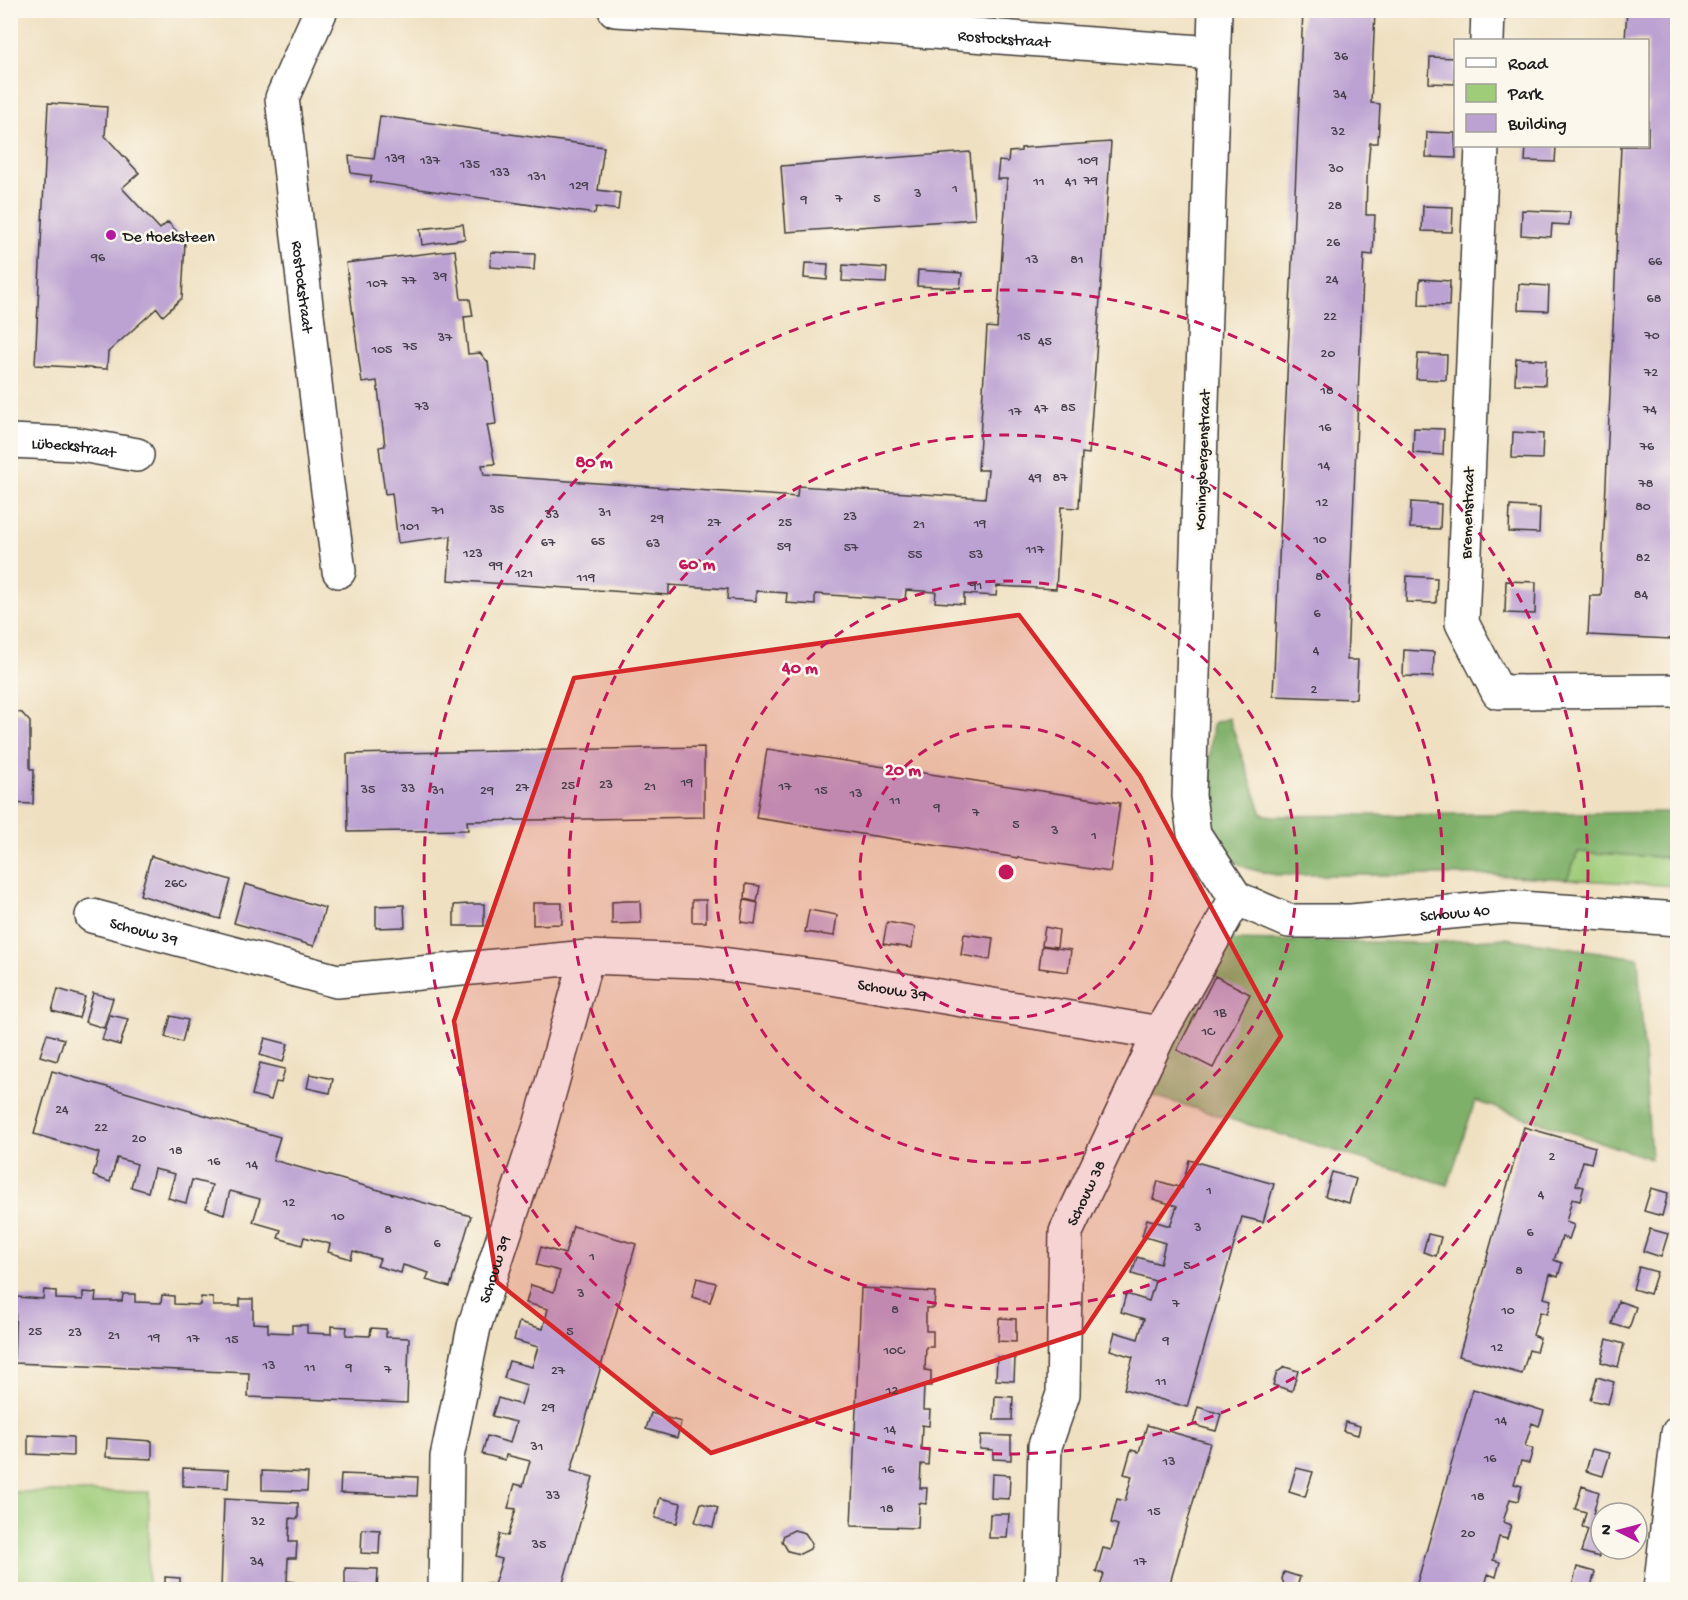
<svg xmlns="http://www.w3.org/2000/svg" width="1688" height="1600" viewBox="0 0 1688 1600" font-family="'Gochi Hand',sans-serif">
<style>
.green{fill:#9fcc79;stroke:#5e744a;stroke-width:1.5}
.forest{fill:#7fb069;stroke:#4e6642;stroke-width:1.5}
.building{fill:#bca2d2}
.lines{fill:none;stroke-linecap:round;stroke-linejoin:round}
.minor-casing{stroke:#3c3935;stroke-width:36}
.minor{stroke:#fff;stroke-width:33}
.marked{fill:#d62828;fill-opacity:0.2;stroke:#d62828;stroke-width:4.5;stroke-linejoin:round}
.ring{fill:none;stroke:#c2185b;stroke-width:3;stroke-dasharray:10 8}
.poi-dot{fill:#b5179e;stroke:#fbf7ec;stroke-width:2}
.labels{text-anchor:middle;stroke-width:5;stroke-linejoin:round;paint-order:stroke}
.number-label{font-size:14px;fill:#443e4a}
.street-label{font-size:16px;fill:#1c1c1c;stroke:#fbf7ec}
.poi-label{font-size:16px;fill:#1c1c1c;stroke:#fbf7ec;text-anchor:start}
.centre{fill:#c2185b;stroke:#fbf7ec;stroke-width:3}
.ring-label{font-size:18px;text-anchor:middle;font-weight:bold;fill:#c2185b;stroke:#fbf7ec;stroke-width:5;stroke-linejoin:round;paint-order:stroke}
</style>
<rect width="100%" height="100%" fill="#fbf7ec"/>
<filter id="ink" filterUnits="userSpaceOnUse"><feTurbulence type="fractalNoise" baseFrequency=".0167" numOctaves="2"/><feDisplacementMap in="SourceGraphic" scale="12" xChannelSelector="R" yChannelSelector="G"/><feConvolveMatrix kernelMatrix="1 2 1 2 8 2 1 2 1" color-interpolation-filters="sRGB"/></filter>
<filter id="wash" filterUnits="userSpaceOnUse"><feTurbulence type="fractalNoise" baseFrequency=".008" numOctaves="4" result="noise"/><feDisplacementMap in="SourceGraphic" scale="24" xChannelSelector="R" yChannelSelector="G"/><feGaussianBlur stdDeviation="1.35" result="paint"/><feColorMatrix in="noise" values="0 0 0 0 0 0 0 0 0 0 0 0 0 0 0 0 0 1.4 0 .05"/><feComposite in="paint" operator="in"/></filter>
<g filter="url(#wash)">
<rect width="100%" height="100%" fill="#efe0c1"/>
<path class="green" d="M1578,852L1677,858V886L1567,879Z
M11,1492H149L148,1589H11Z"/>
<path class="forest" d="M1229,718L1262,814L1273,816L1677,812V858L1578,852L1567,879L1491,875H1276C1266,872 1250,871 1241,865C1195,836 1209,768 1213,723Z
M1505,938L1638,958L1651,1159L1475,1101L1448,1185L1144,1093L1226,940L1425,943Z"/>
<g id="blocks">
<path class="building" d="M1303,10H1375L1371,103L1380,104L1378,143H1370L1367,179L1366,215H1375L1373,255L1364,254L1347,660H1358L1356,699L1273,696Z
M1627,10H1677V493L1671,639L1588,635L1590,596H1601L1621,146H1648V40H1625Z
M1430,57L1455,58V84L1429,83Z
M48,103L107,107L105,136L139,173L122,188L160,229L168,222L185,241L182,298L163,316L157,308L108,352L107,369L35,365Z
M380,116L604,147L598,190L620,193L618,210L596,207L595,214L370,182L372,176L351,173L349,156L374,159Z
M1427,132L1455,133L1456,158L1426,157Z
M1111,142L1089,454L1082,453L1079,508L1061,507L1056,589L997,586L996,596L964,594V604L935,602L936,592L906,590L905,600L815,594V605L786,603L787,593L756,591V601L727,599L728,589L669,585V595L448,580L451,536L398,543L392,493L385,494L379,447L385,446L377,381L362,383L346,263L455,250L461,299H470L473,316L464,317L468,354L480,353L488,362L496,424L487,425L495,464L482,465L484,475L797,497L798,486L985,498L988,470H978L987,327L997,328L1007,179H997L999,161L1008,162L1009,152L1021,151V148Z
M1526,146H1556L1555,162L1525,161Z
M970,152L975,219L786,232L781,166Z
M1423,206L1453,207L1452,232L1422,231Z
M1522,210L1570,212L1569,225L1552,224L1551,237L1521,235Z
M463,224L465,239L422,245L420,229Z
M491,252L535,254L534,270L490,267Z
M805,263L828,264L827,280L804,278Z
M843,265L887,268L886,283L842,281Z
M918,270L962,273L960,288L917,286Z
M1420,279L1450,281L1449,306L1419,305Z
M1519,284L1549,286L1548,311L1518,310Z
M1418,354L1447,355L1446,380L1416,379Z
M1516,358L1546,360L1545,385L1515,384Z
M1414,428L1444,429L1443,455L1413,453Z
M1513,432L1543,434L1542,459L1512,458Z
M1411,502L1441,504L1440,529L1410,528Z
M1510,506L1540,508L1539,533L1509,532Z
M1407,576L1437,578L1436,603L1406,602Z
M1506,581L1536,582L1535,614L1505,613Z
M1404,650L1434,652L1433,677L1403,676Z
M10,711L22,713L30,722V769H34L33,804L10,803Z
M704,747V817L467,821L468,830L348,832L347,754Z
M767,749L1120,803L1110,872L756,818Z
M151,856L231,880L220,919L140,895Z
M245,884L325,908L314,946L234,923Z
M746,884L760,886L757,902L745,899Z
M692,900H706V922H692Z
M744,900L758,903L755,924L741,922Z
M626,901H640L641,923L612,924V902Z
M533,903H562V924L533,925Z
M469,904H484V926H454V905Z
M404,905L405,927L376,928V906Z
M809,910L837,915L834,936L805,932Z
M887,922L915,927L912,948L883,944Z
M1045,927L1059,930L1057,947L1042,945Z
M964,934L993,938L990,960L961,955Z
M1042,946L1071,950L1068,972L1039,968Z
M1215,976L1250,994L1213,1068L1177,1050Z
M58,989L85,997L79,1018L52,1011Z
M93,993L113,998L104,1028L85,1022Z
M110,1015L128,1019L120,1045L102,1040Z
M171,1016L188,1020L182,1042L165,1037Z
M47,1034L64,1039L57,1061L40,1056Z
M265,1038L288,1044L283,1062L260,1055Z
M260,1063L285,1069L281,1083L276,1082L271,1100L252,1095Z
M52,1071L280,1137L273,1160L471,1216L450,1287L426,1280L429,1273L403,1265L401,1273L377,1266L380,1259L353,1251L351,1259L328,1252L330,1244L304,1237L302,1245L278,1238L281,1230L253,1222L260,1199L230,1191L224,1214L206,1208L212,1185L192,1180L186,1203L168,1198L175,1174L154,1169L148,1192L131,1187L137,1164L117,1158L110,1182L93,1176L99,1153L34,1134Z
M310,1074L333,1079L330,1093L307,1088Z
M1524,1127L1595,1147L1591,1163L1583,1161L1576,1185L1584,1187L1580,1201L1572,1199L1566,1222L1574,1225L1569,1239L1562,1237L1554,1260L1562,1263L1558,1277L1550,1274L1544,1298L1551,1300L1547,1314L1540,1312L1533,1335L1540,1338L1536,1352L1529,1350L1522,1374L1459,1356Z
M1189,1160L1274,1184L1263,1222L1242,1217L1187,1407L1124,1389L1133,1357L1110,1350L1115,1332L1138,1339L1144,1319L1121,1312L1126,1294L1149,1301L1155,1281L1132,1274L1137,1257L1160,1264L1165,1243L1142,1236L1147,1219L1170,1226L1177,1206L1153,1199L1158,1181L1182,1188Z
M1332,1172L1356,1179L1349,1203L1325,1196Z
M1651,1188L1668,1193L1662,1216L1644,1211Z
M573,1226L636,1244L571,1471L593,1477L561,1590H484L486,1583L494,1585L502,1559L494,1557L500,1534L508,1536L516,1509L508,1508L515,1484L523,1486L530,1461L506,1455L505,1460L482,1454L487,1436L510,1443L516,1422L492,1416L498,1398L521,1405L527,1385L504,1378L509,1361L532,1367L538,1347L514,1340L519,1322L543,1329L548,1309L526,1303L531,1285L554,1292L560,1271L536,1265L541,1247L565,1254Z
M1650,1229L1668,1234L1661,1257L1643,1251Z
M1428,1234L1441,1237L1436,1256L1423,1252Z
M1639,1267L1657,1272L1650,1294L1633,1289Z
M697,1278L716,1283L710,1302L692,1297Z
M861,1288L935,1292L934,1308H926V1331H933V1347H926L925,1370L931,1371V1386H924L923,1410H930L929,1426L922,1425L921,1449H929L928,1465L921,1464L920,1488H927L926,1504L919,1503L918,1528L851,1526Z
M44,1290L56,1291V1299L83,1300V1292L96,1293L95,1301H122L123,1294H135V1302L161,1303L162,1295L174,1296V1304L200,1305L201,1297L213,1298V1306H240V1299H253V1323L268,1324V1332L292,1333V1325H307V1333L331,1334V1326L347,1327L346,1335L370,1336L371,1328L386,1329V1337L409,1338L407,1403L248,1397L249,1373L14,1363L16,1297L43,1299Z
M1618,1301L1636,1307L1629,1329L1612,1324Z
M999,1318L1016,1319V1342L998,1341Z
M1607,1339L1624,1344L1618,1367L1601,1362Z
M997,1357L1015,1358L1014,1381L996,1380Z
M1285,1367L1298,1371L1292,1391L1273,1385L1277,1372Z
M1597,1377L1614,1382L1608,1404L1590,1400Z
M1473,1389L1544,1411L1539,1426L1532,1423L1525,1446L1533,1449L1529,1463L1521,1461L1514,1484L1522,1486L1518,1501L1510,1499L1503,1522L1511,1525L1507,1539L1499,1537L1493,1560L1500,1562L1496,1577L1488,1574L1484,1590H1415Z
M995,1396L1013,1397L1012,1420H994Z
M1198,1407L1221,1414L1216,1431L1193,1425Z
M651,1413L681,1422L677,1438L646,1429Z
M1345,1422L1360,1426L1358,1435L1343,1431Z
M1147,1425L1210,1443L1168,1590H1099L1104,1574L1096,1572L1103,1548L1111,1550L1118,1525L1111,1523L1117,1499L1125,1501L1132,1476L1124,1474L1131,1450L1139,1452Z
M28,1435L73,1437V1456L28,1454Z
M981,1435L1011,1436V1460L993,1459V1450L980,1449Z
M107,1438L152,1441V1459L106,1457Z
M1592,1449L1610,1453L1603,1476L1586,1471Z
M183,1468L229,1470L228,1488L183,1486Z
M1296,1468L1313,1472L1305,1497L1289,1492Z
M262,1471L308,1473L307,1491L262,1490Z
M341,1474L418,1477L417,1496L340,1493Z
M992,1474L1010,1475L1009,1499L991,1498Z
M1582,1486L1599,1492L1593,1514L1601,1516L1599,1557L1581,1552L1588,1529L1582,1527L1586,1512L1575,1509Z
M660,1498L681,1503L677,1523L655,1518Z
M224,1499L298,1503V1519L290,1518L289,1542H297L296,1558H288L287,1581L295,1582V1590H221Z
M701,1503L718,1508L713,1527L695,1522Z
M990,1514H1009L1007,1538H989Z
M362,1529L380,1530L379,1554L361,1553Z
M794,1530L805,1533L812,1543L810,1549L800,1554L788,1551L782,1541L784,1535Z
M1577,1567L1595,1572L1590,1590H1571Z
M345,1568L378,1569L377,1590H359V1585H345Z
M1284,1572L1300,1577L1296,1590H1286L1282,1579Z
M165,1577L180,1578V1590H165Z"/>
</g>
</g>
<g filter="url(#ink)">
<use href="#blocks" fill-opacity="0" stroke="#3c3935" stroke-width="1.5"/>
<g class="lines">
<defs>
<g id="minor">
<path id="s1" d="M321,10L282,98L325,469L339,571"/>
<path id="s2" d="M615,10L720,16L1213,53"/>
<path d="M1215,10L1189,796L1194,834L1236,898"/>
<path d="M1487,40L1488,10"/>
<path d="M1482,146L1462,623L1498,692L1678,691"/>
<path id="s3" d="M10,441L76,444L137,455"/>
<path id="s4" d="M1236,898L1289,921H1351L1506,907L1678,919"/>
<path id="s5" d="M92,916L337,981L587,957L698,961L831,978L1160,1033"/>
<path id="s6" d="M445,1590L447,1457L474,1327L540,1126L587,957"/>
<path id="s7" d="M1041,1590L1045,1446L1063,1394L1066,1232L1160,1033L1236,898"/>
<path d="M1660,1590L1678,1433"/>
</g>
</defs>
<use href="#minor" class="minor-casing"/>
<use href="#minor" class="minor"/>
</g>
</g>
<path class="marked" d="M1019,615L1140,776L1281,1036L1083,1332L711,1453L497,1282L454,1021L574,678Z"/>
<g class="ring">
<circle cx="1006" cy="872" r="146"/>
<circle cx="1006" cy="872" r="291"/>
<circle cx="1006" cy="872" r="437"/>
<circle cx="1006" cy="872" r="582"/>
</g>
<circle class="poi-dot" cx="111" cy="235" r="6"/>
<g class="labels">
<g class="number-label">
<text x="1341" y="60">36</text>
<text x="1340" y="98">34</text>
<text x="1338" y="135">32</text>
<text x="395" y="162">139</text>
<text x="430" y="164">137</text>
<text x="1088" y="164">109</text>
<text x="470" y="168">135</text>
<text x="1336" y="172">30</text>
<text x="500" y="176">133</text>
<text x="537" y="180">131</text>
<text x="1091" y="184">79</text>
<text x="1039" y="185">11</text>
<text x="1071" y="185">41</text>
<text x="579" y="189">129</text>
<text x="955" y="192">1</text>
<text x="918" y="197">3</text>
<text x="839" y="202">7</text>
<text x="877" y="202">5</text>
<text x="804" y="203">9</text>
<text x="1335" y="209">28</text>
<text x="1333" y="246">26</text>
<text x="98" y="261">96</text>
<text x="1032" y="263">13</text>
<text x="1077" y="263">81</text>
<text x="1655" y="265">66</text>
<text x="440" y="280">39</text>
<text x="1332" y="283">24</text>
<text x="409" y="284">77</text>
<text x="377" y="287">107</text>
<text x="1654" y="302">68</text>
<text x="1330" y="320">22</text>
<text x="1652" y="339">70</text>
<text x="1024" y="340">15</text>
<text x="445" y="341">37</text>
<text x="1045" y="345">45</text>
<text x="410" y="350">75</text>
<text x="382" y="353">105</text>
<text x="1328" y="357">20</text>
<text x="1651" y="376">72</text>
<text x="1327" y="394">18</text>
<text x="422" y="410">73</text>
<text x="1068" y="411">85</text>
<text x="1041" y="412">47</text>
<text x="1650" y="413">74</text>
<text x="1015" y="415">17</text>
<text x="1325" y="431">16</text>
<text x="1647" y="450">76</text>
<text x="1324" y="469">14</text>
<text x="1035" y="481">49</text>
<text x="1060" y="481">87</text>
<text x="1646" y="487">78</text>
<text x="1322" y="506">12</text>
<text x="1643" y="510">80</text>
<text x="497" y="513">35</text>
<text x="438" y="514">71</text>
<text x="605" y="516">31</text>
<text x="552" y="518">33</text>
<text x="850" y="520">23</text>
<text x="657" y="522">29</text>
<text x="714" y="526">27</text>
<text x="785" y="526">25</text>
<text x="980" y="527">19</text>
<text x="919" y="528">21</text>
<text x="410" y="530">101</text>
<text x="1320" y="543">10</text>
<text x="598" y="545">65</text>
<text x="548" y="546">67</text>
<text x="653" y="547">63</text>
<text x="784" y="550">59</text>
<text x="851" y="551">57</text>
<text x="1035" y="553">117</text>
<text x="473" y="557">123</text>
<text x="915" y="558">55</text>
<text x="976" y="558">53</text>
<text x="1643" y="561">82</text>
<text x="496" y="569">99</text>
<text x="524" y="577">121</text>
<text x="1319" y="580">8</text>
<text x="586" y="581">119</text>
<text x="976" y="589">91</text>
<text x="1641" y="598">84</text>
<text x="1317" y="617">6</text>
<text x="1316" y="654">4</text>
<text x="1314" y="693">2</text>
<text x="687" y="786">19</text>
<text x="606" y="788">23</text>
<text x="568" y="789">25</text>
<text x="650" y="790">21</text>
<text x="785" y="790">17</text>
<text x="522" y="791">27</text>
<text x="408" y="792">33</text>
<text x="368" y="793">35</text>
<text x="438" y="794">31</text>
<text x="487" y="794">29</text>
<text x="821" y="794">15</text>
<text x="856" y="797">13</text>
<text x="895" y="804">11</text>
<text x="937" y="811">9</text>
<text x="976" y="816">7</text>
<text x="1016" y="828">5</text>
<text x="1055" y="834">3</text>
<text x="1094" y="839">1</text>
<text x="175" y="887">26C</text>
<text x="1220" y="1016">1B</text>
<text x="1208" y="1035">1C</text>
<text x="62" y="1113">24</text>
<text x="101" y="1131">22</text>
<text x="139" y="1142">20</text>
<text x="176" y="1154">18</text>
<text x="1552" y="1160">2</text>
<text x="214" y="1165">16</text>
<text x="252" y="1168">14</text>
<text x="1209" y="1194">1</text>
<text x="1541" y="1198">4</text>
<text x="289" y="1206">12</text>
<text x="338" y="1220">10</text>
<text x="1198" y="1231">3</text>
<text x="388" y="1233">8</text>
<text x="1530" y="1236">6</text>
<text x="437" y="1247">6</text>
<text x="592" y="1260">1</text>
<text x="1187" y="1269">5</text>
<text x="1519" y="1274">8</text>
<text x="581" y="1297">3</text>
<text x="1176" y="1307">7</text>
<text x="895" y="1313">8</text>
<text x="1508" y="1314">10</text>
<text x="35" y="1335">25</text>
<text x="570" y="1335">5</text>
<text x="75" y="1336">23</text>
<text x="114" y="1339">21</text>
<text x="154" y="1341">19</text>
<text x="193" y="1342">17</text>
<text x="232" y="1343">15</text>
<text x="1166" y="1344">9</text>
<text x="1497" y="1351">12</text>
<text x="894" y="1354">10C</text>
<text x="269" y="1369">13</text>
<text x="310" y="1371">11</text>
<text x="349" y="1371">9</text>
<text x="388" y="1373">7</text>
<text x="558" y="1374">27</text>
<text x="1161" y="1385">11</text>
<text x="892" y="1394">12</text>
<text x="548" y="1411">29</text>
<text x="1501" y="1424">14</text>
<text x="890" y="1433">14</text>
<text x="537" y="1450">31</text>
<text x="1490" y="1462">16</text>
<text x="1169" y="1465">13</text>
<text x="888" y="1473">16</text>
<text x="553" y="1499">33</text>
<text x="1478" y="1500">18</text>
<text x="887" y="1512">18</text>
<text x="1154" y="1515">15</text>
<text x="258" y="1525">32</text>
<text x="1468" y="1537">20</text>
<text x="539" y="1548">35</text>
<text x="257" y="1565">34</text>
<text x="1140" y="1565">17</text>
</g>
<g class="street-label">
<text dy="6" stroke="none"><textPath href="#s2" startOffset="390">Rostockstraat</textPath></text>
<text dy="6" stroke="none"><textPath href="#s1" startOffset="286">Rostockstraat</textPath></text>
<text dy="6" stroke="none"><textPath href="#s3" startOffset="64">Lübeckstraat</textPath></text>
<text transform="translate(1201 460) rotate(-88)" y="6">Koningsbergenstraat</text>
<text transform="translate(1466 513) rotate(-88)" y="6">Bremenstraat</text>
<text dy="6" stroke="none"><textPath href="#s4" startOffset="224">Schouw 40</textPath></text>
<text dy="6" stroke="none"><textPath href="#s5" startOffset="54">Schouw 39</textPath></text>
<text dy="6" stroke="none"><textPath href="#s5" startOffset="812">Schouw 39</textPath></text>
<text dy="6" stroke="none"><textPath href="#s7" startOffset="405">Schouw 38</textPath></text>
<text dy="6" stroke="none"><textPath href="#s6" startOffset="327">Schouw 39</textPath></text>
</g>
<g class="poi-label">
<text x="123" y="241">De Hoeksteen</text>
</g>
</g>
<circle cx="1006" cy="872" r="9" class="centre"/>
<g class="ring-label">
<text x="594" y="467">80 m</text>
<text x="697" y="569">60 m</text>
<text x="800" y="673">40 m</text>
<text x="903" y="775">20 m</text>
</g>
<rect width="1688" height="1600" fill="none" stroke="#fbf7ec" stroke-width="36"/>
<rect x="1454" y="39" width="195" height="108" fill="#fbf7ec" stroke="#a29f99" stroke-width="1.5"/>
<rect x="1466" y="58" width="30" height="9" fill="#ffffff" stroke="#a29f99" stroke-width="1.5"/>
<text x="1508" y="69" font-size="18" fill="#1c1c1c">Road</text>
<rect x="1466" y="84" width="30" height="18" fill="#9fcc79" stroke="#a29f99" stroke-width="1.5"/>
<text x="1508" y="99" font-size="18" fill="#1c1c1c">Park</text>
<rect x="1466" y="114" width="30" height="18" fill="#bca2d2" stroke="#a29f99" stroke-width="1.5"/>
<text x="1508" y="129" font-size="18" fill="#1c1c1c">Building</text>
<g transform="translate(1619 1531) rotate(276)"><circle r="28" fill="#fbf7ec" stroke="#a29f99" stroke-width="1.5"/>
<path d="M0-4.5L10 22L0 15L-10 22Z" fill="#b5179e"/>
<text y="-9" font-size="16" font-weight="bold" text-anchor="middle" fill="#1c1c1c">N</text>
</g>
</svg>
